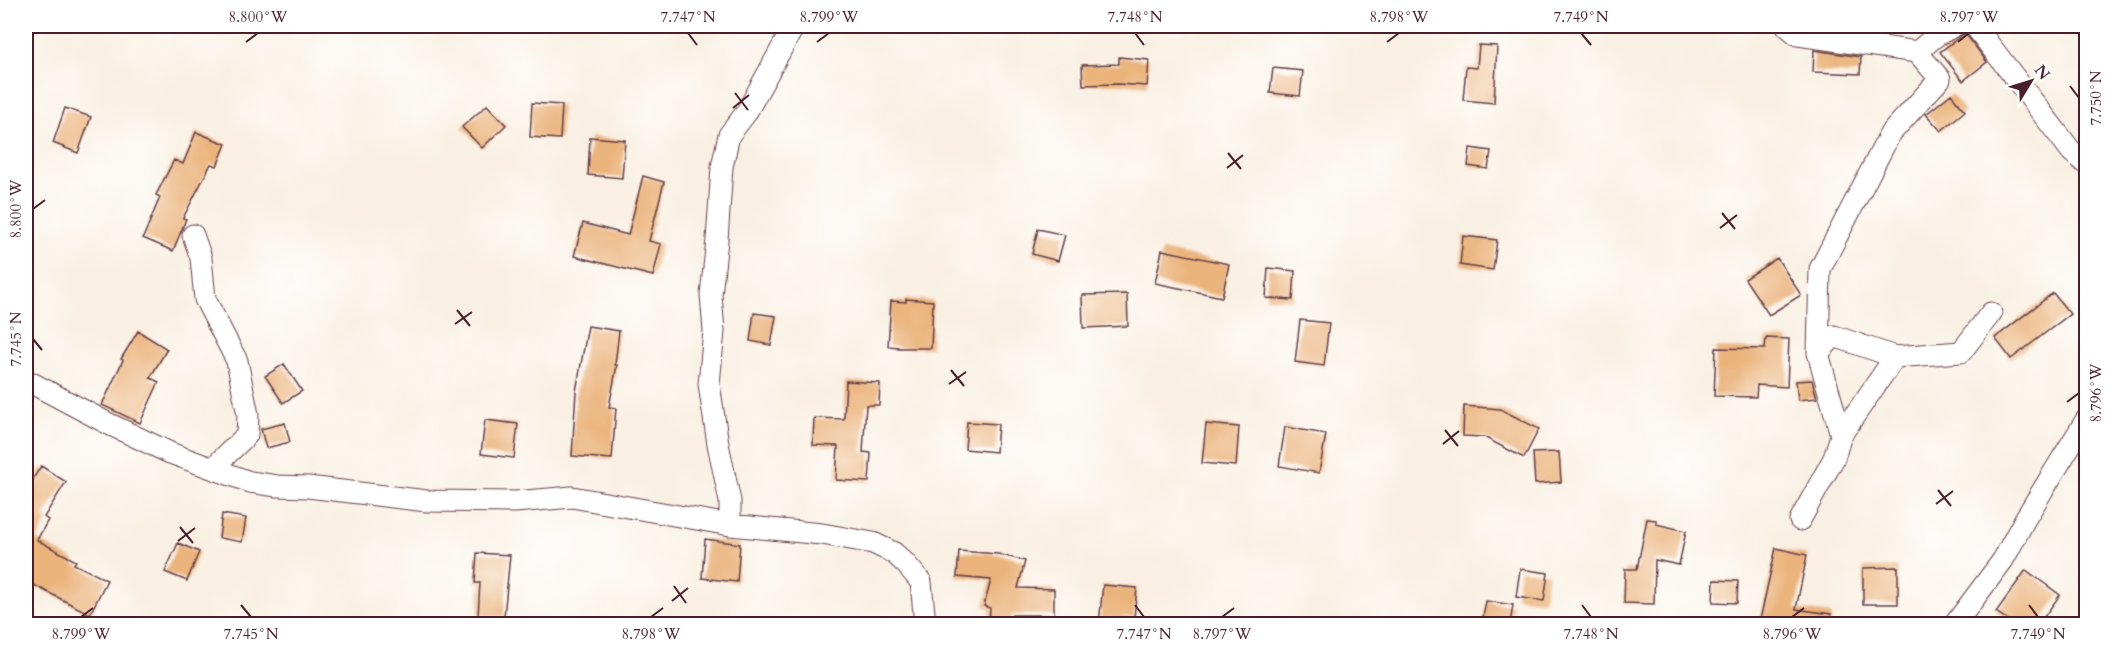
<svg xmlns="http://www.w3.org/2000/svg" width="2112" height="650" viewBox="0 0 2112 650" font-family="Cardo,serif">
<style>
.building{fill:#ebb47d}
.lines{fill:none;stroke-linecap:round;stroke-linejoin:round}
.minor-casing{stroke:#643e47;stroke-width:23}
.minor{stroke:#fff;stroke-width:21}
.ticks{fill:none;stroke:#4a1f2b;stroke-width:2}
.neatline{fill:none;stroke:#4a1f2b;stroke-width:2}
.ticks-label{font-size:15px;text-anchor:middle;fill:#4a1f2b}
</style>
<rect width="100%" height="100%" fill="#fff"/>
<filter id="ink" filterUnits="userSpaceOnUse"><feTurbulence type="fractalNoise" baseFrequency=".0167" numOctaves="2"/><feDisplacementMap in="SourceGraphic" scale="12" xChannelSelector="R" yChannelSelector="G"/><feConvolveMatrix kernelMatrix="1 2 1 2 8 2 1 2 1" color-interpolation-filters="sRGB"/></filter>
<filter id="wash" filterUnits="userSpaceOnUse"><feTurbulence type="fractalNoise" baseFrequency=".008" numOctaves="4" result="noise"/><feDisplacementMap in="SourceGraphic" scale="24" xChannelSelector="R" yChannelSelector="G"/><feGaussianBlur stdDeviation="1.35" result="paint"/><feColorMatrix in="noise" values="0 0 0 0 0 0 0 0 0 0 0 0 0 0 0 0 0 1.4 0 .05"/><feComposite in="paint" operator="in"/></filter>
<g filter="url(#wash)">
<rect width="100%" height="100%" fill="#f9f0e3"/>
<g id="blocks">
<path class="building" d="M1965,33L1987,62L1963,81L1940,52Z
M1479,45L1497,46L1494,103L1463,100L1466,67L1477,68Z
M1814,50L1861,57L1860,74L1813,72Z
M1119,57L1149,60L1147,86L1118,84L1083,85L1082,65L1119,64Z
M1273,68L1303,71L1300,96L1270,93Z
M1951,94L1965,111L1941,131L1926,114Z
M532,103L562,105L560,139L530,137Z
M487,105L506,125L482,148L462,127Z
M65,108L91,117L78,153L53,143Z
M196,132L226,144L217,166L211,164L183,218L186,219L173,251L143,238L160,197L156,195L174,160L183,164Z
M590,137L625,140L622,178L588,175Z
M1470,148L1491,151L1488,169L1468,166Z
M643,176L664,182L649,241L661,244L653,276L574,256L583,223L628,235Z
M1038,229L1065,235L1058,261L1032,254Z
M1463,236L1497,240L1493,270L1460,265Z
M1162,250L1229,264L1222,297L1155,283Z
M1777,258L1801,295L1769,315L1745,279Z
M1268,268L1295,271L1293,300L1266,298Z
M2053,293L2070,314L2011,359L1995,338Z
M1127,294L1128,326L1083,328L1082,295Z
M906,299L933,301L931,348H898V347L888,346L891,301L906,302Z
M754,313L776,316L771,345L750,341Z
M1300,320L1329,323L1324,366L1295,362Z
M588,326L619,331L615,365H617L609,407L616,408L612,459L572,456L576,391Z
M138,331L167,349L150,378L159,382L140,423L102,405L123,360L121,359Z
M1766,338L1789,339L1787,387L1757,385L1756,397L1714,396L1716,348L1765,349Z
M284,364L302,391L283,403L265,376Z
M1812,380L1817,398L1798,400L1796,381Z
M846,381L880,383L879,405H866L863,452L871,453L869,482L836,480L838,446L813,445L814,418L844,419Z
M1464,406L1500,409L1539,429L1524,458L1484,437L1463,436Z
M485,420L518,424L514,458L481,454Z
M967,422L998,424L996,452L965,449Z
M285,423L290,442L266,448L261,429Z
M1206,424L1239,427L1236,466L1202,463Z
M1285,427L1326,434L1319,473L1279,466Z
M1559,452L1561,482L1535,484L1533,453Z
M41,466L66,482L44,517L48,520L37,540L76,561L74,564L107,580L90,614L26,581V490Z
M222,514L246,518L242,542L219,538Z
M1647,519L1656,520V524L1686,531L1679,565L1655,560L1654,604L1624,603L1625,569H1637Z
M705,539L740,544L737,582L702,578Z
M178,543L199,552L187,581L165,572Z
M1776,548L1807,555L1796,609L1831,614V624H1759Z
M959,551L998,554L1025,561L1018,588L1054,589V615H1012V624H989L990,608L984,606L991,580L957,577Z
M477,553L510,555L504,617L478,616L480,583H475Z
M1898,567V604H1863V568Z
M1520,569L1548,573L1544,601L1516,597Z
M2026,570L2060,595L2039,624H2014L1996,612Z
M1714,580L1738,581L1737,603L1713,602Z
M1103,585L1137,588L1134,618L1124,617V624H1099Z
M1486,601L1513,605L1510,624H1482Z"/>
</g>
</g>
<g filter="url(#ink)">
<use href="#blocks" fill-opacity="0" stroke="#643e47" stroke-width="1.5"/>
<g class="lines">
<defs>
<path id="minor" d="M1787,26L1798,35L1917,52L1937,35L1954,26
M1975,26L2072,152L2086,164
M193,235L201,258L205,299L237,361L248,415L247,435L220,461L216,470
M1818,353L1834,336L1895,357
M26,380L109,424L170,453L250,482L277,486L308,487L427,501L515,502L572,497L730,525L822,534L873,543L894,553L906,564L921,582L925,624
M1841,435L1818,353L1820,269L1890,134L1940,79L1917,52
M1800,520L1834,458L1841,435L1895,357L1961,352L1991,313
M730,525V501L718,444L709,384L714,331L711,295L717,240L722,167L729,135L746,113L794,26
M1955,624L2003,560L2025,519L2086,420"/>
</defs>
<use href="#minor" class="minor-casing"/>
<use href="#minor" class="minor"/>
</g>
</g>
<path class="ticks" d="M688,33L697,45M1135,33L1144,45M1581,33L1591,45M246,42L258,33M817,42L829,33M1387,42L1399,33M1958,42L1969,33M2070,86L2079,98M735,93L748,110M733,108L749,95M1228,153L1241,169M1227,168L1243,155M33,209L45,200M1722,213L1735,229M1720,228L1737,215M457,310L470,326M455,324L472,312M33,339L42,350M951,370L964,386M949,384L966,372M2067,402L2079,393M1445,430L1458,446M1443,444L1459,431M1938,490L1951,506M1936,504L1953,491M180,527L193,543M178,541L195,528M674,586L686,603M672,601L688,588M241,605L251,617M1135,605L1144,617M1582,605L1591,617M2029,605L2038,617M81,617L93,608M651,617L663,608M1222,617L1234,608M1792,617L1804,608"/>
<rect width="2112" height="650" fill="none" stroke="#fff" stroke-width="66"/>
<g transform="translate(2031 81) rotate(52)" stroke="#ffffff" stroke-width="4.5" paint-order="stroke">
<path d="M0-4.5L10 22L0 15L-10 22Z" fill="#4a1f2b"/>
<text y="-9" font-size="16" font-weight="bold" text-anchor="middle" fill="#4a1f2b">N</text>
</g>
<rect x="33" y="33" width="2046" height="584" class="neatline"/>
<g class="ticks-label">
<text x="258" y="22">8.800°W</text>
<text x="688" y="22">7.747°N</text>
<text x="829" y="22">8.799°W</text>
<text x="1135" y="22">7.748°N</text>
<text x="1399" y="22">8.798°W</text>
<text x="1581" y="22">7.749°N</text>
<text x="1969" y="22">8.797°W</text>
<text transform="translate(2096 98) rotate(-90)" y="5">7.750°N</text>
<text transform="translate(16 209) rotate(-90)" y="5">8.800°W</text>
<text transform="translate(16 339) rotate(-90)" y="5">7.745°N</text>
<text transform="translate(2096 393) rotate(-90)" y="5">8.796°W</text>
<text x="81" y="639">8.799°W</text>
<text x="251" y="639">7.745°N</text>
<text x="651" y="639">8.798°W</text>
<text x="1144" y="639">7.747°N</text>
<text x="1222" y="639">8.797°W</text>
<text x="1591" y="639">7.748°N</text>
<text x="1792" y="639">8.796°W</text>
<text x="2038" y="639">7.749°N</text>
</g>
</svg>
